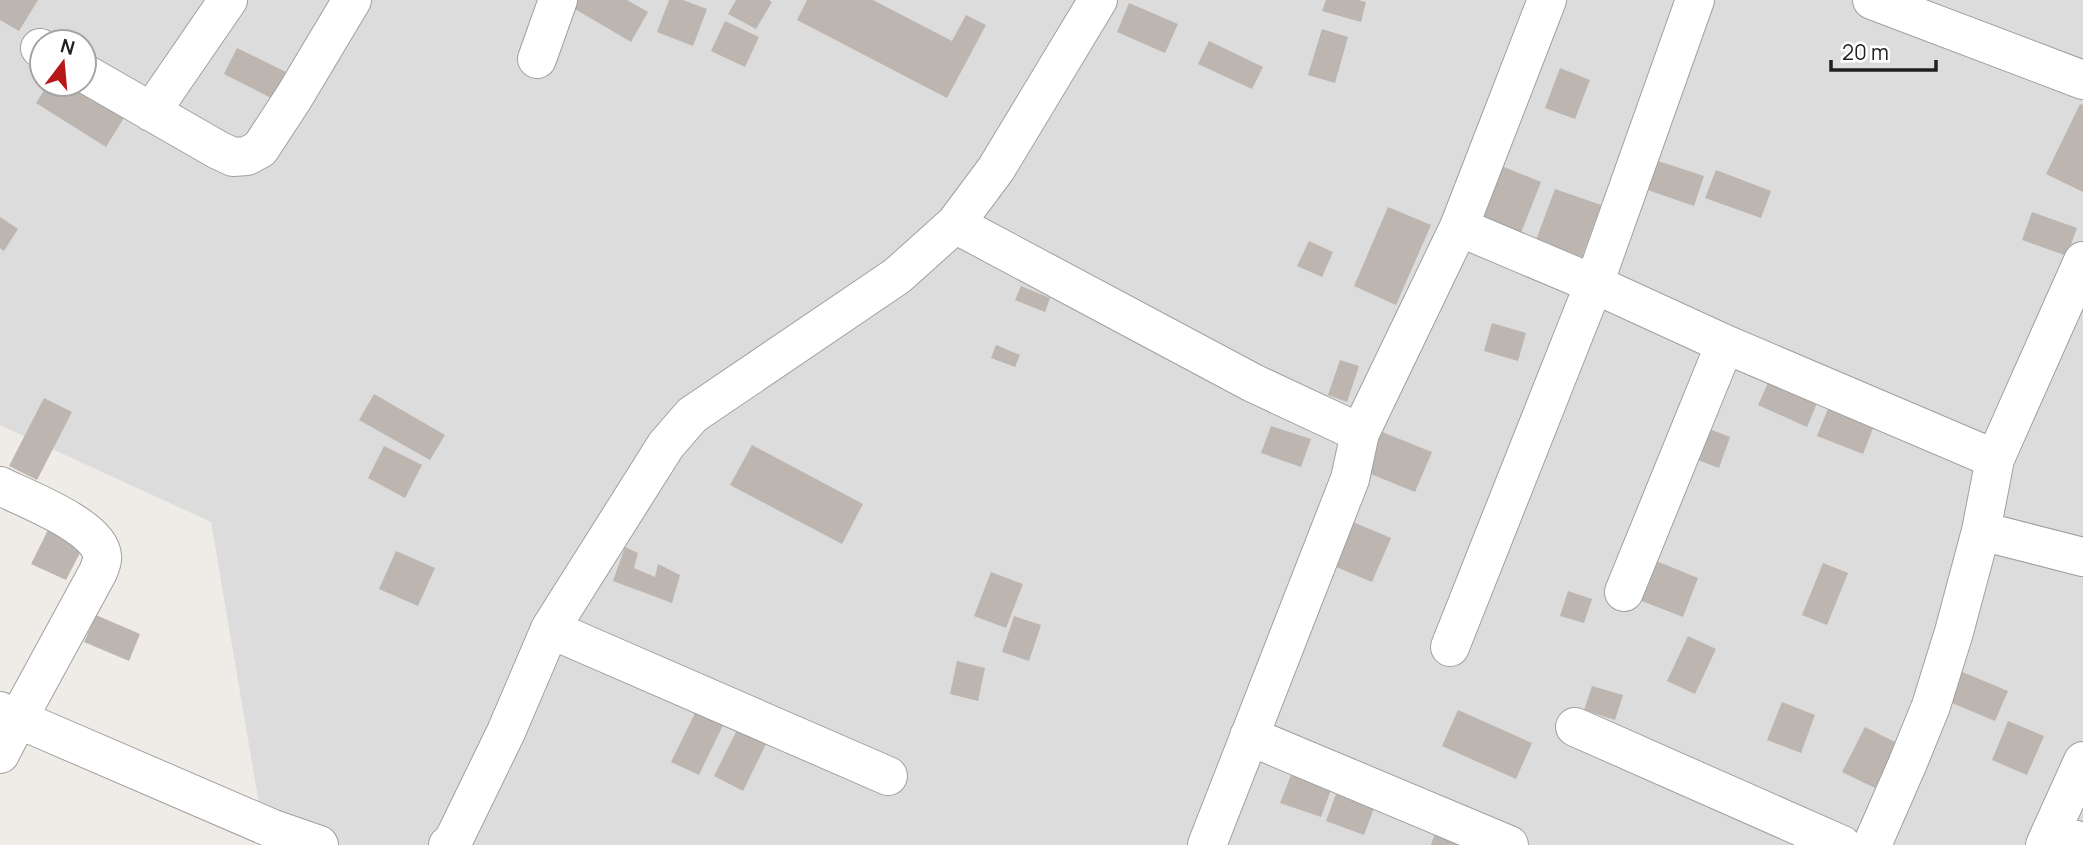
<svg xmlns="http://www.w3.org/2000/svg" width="2083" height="845" viewBox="0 0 2083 845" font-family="Manrope,sans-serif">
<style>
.residential{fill:#dddcdc;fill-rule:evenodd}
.building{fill:#bcb5b0}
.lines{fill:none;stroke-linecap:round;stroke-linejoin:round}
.minor-casing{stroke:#a0a0a0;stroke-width:40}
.minor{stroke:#fff;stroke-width:38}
</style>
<rect width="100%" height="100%" fill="#efece7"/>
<path class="residential" d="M0,0H2083V845H266L211,522L0,425ZM42,42H84V84H42Z"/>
<path class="building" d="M0,0H38L19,31L0,20Z
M565,0H627L648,12L631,42L563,2Z
M669,0H683L707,9L693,46L657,32Z
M736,0H769L772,2L756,29L728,14Z
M807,0H873L952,41L966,15L986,25L947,98L797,20Z
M1326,0H1358L1366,2L1361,22L1322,11Z
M1129,3L1178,24L1165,53L1117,32Z
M725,21L759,37L745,67L711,51Z
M1322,29L1348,37L1335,83L1308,75Z
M1209,41L1263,67L1252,89L1198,64Z
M237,48L286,72L273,99L224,74Z
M1560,68L1590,80L1575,119L1545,108Z
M48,84H79L127,113L106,147L36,103Z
M2080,104L2083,105V192L2046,174Z
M1649,158L1704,176L1694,206L1639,187Z
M1487,160L1541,182L1521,233L1466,212Z
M1716,170L1771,191L1761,218L1705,198Z
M1555,189L1601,205L1582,257L1536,240Z
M1388,207L1431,225L1396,305L1354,286Z
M2032,212L2077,228L2067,256L2022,240Z
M0,217L18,229L4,251L0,248Z
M1309,241L1333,252L1322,277L1297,266Z
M1021,286L1050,298L1045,312L1015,300Z
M1492,323L1526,333L1518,361L1484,351Z
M996,345L1020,355L1015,367L991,358Z
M1340,360L1359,366L1347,402L1328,395Z
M1773,372L1821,394L1807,427L1758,405Z
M374,394L445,435L430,460L359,420Z
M1833,396L1879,413L1863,454L1817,436Z
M44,398L72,412L37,480L9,466Z
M1271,426L1311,439L1301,467L1261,453Z
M1702,426L1730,437L1719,468L1690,457Z
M1372,428L1432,452L1415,492L1356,468Z
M752,445L863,504L842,544L730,485Z
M384,446L422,465L405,498L368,478Z
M1353,522L1391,538L1372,582L1334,566Z
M49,528L84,545L66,580L31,564Z
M625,547L638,553L634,568L655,577L658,564L680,575L672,603L613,581Z
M396,551L435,568L418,606L379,589Z
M1649,558L1698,578L1683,617L1634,598Z
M1823,563L1848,573L1827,625L1802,615Z
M991,572L1023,584L1006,628L974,616Z
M1568,591L1592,599L1584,623L1560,616Z
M96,615L140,634L129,661L84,642Z
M1014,616L1041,625L1029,661L1002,652Z
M1688,636L1716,649L1695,694L1667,681Z
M957,661L985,668L978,701L950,694Z
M1960,671L2008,691L1995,721L1947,701Z
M1592,686L1623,695L1615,720L1584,710Z
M1782,702L1815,715L1801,753L1767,740Z
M698,707L725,721L699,775L671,762Z
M1458,710L1532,743L1516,779L1442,746Z
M2008,721L2044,736L2027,775L1992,760Z
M1865,727L1897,743L1875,788L1842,772Z
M737,730L766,744L743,791L714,776Z
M1291,775L1331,790L1321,817L1280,803Z
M1336,794L1374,808L1364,835L1326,821Z
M1436,830L1480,845H1431Z"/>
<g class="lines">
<defs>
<path id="minor" d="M1872,0L2083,80
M40,48L42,49
M537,59L558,0
M84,73L218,150L233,157L247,156L260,149L294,97L352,0
M151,112L228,0
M955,224L1253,383L1360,433
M1459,227L1594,284L1725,344L1995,459
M0,486C24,498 101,527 102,556C103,560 100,567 98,572L18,719L0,711
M1981,531L2083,557
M1624,592L1725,344
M550,629L888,776
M1450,647L1594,284L1695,0
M1575,727L1842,845
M1249,736L1509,845
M0,754L18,719L273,829L319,845
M2052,830L2083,843
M448,845L453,841L506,732L550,629L666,445L692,415L897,276L955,224L996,169L1098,0
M1207,845L1350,479L1360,433L1459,227L1547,0
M1872,845L1907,765L1931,706L1954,632L1981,531L1995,459L2083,261
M2045,845L2083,761"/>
</defs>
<use href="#minor" class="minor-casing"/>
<use href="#minor" class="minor"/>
</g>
<g transform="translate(63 63) rotate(16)"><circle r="33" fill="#ffffff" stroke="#a5a5a5" stroke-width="2"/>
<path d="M0-5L12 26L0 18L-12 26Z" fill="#b71719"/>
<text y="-10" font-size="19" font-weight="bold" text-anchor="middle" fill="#1f1f1f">N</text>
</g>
<path d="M1831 60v10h105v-10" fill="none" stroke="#1f1f1f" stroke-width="3.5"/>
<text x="1842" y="60" font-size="21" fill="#1f1f1f" stroke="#ffffff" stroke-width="5" paint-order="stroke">20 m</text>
</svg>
